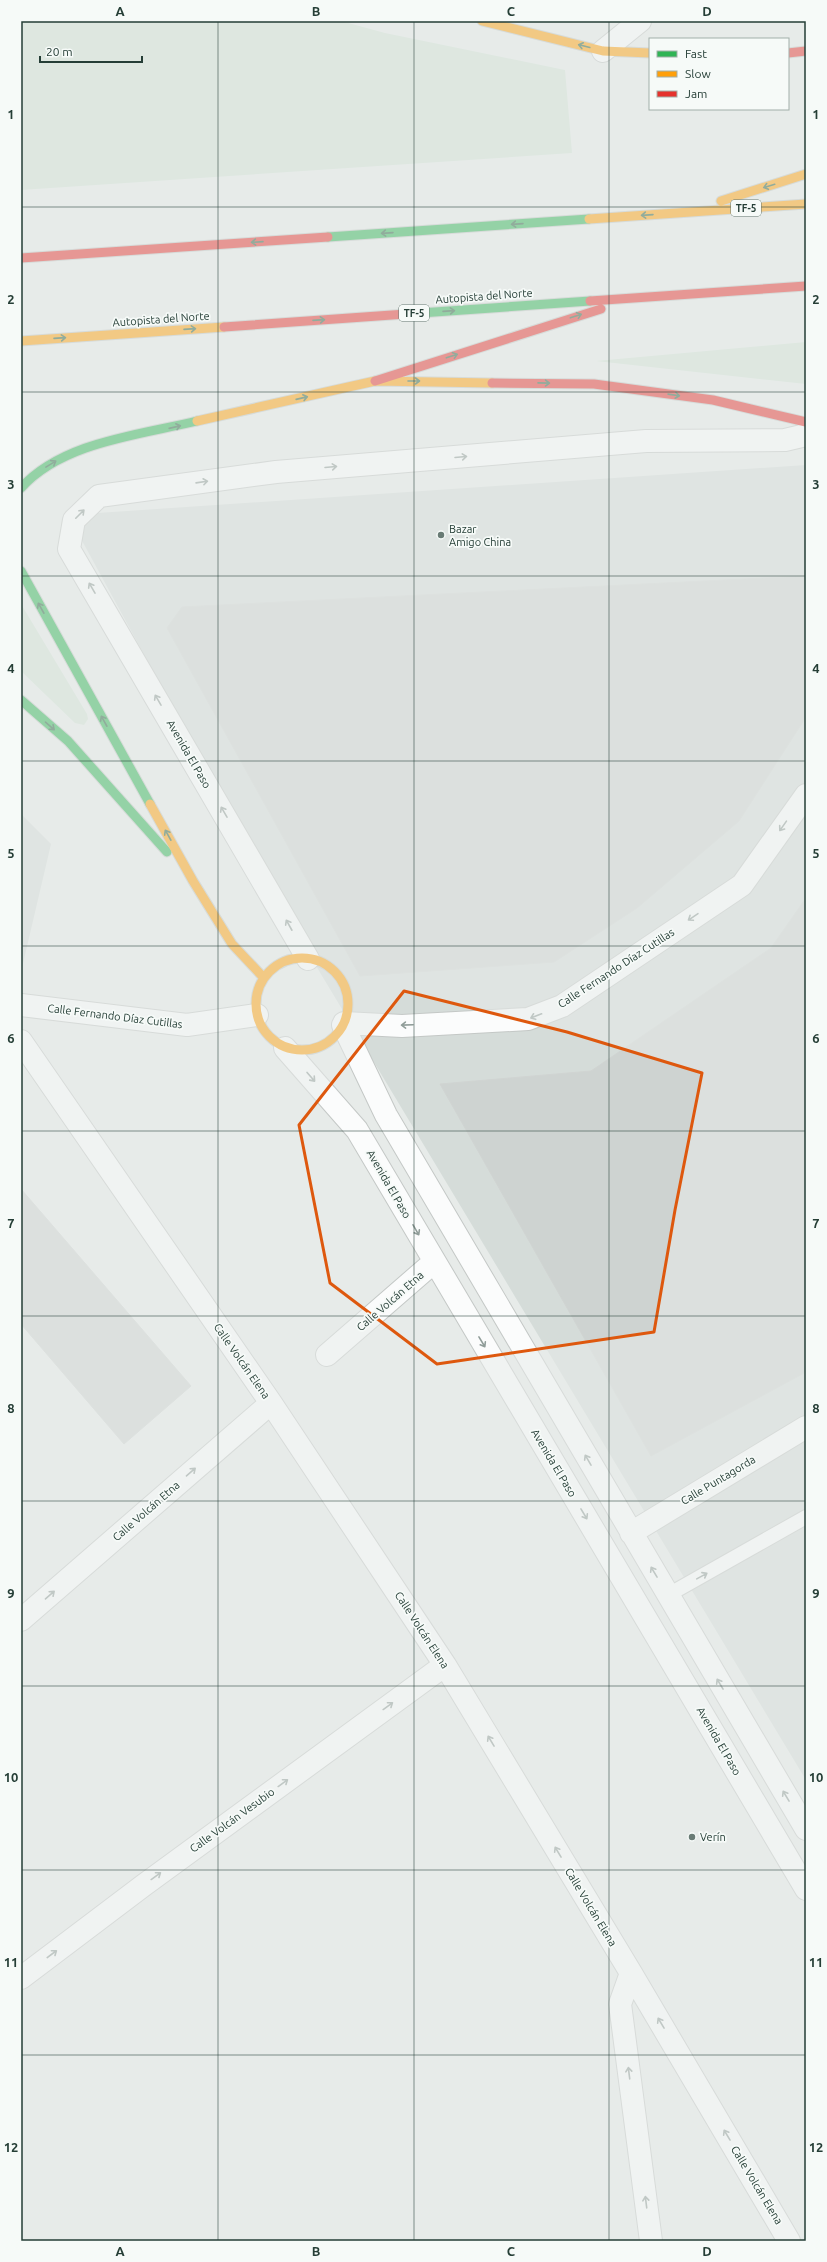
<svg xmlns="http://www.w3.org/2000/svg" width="827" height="2262" viewBox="0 0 827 2262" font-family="Ubuntu,sans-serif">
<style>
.built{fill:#d5dcd9}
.green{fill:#d2e3d6}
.building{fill:#ced3d1;stroke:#d0d4d2}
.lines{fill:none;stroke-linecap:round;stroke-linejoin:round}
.lane-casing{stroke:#c4c8c6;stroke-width:16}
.street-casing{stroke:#c4c8c6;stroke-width:24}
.fast-casing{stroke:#c3c9c6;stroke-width:11}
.slow-casing{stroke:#c3c9c6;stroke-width:11}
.jam-casing{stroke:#c3c9c6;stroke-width:11}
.lane{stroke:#fbfcfc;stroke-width:14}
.street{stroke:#fbfcfc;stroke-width:22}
.fast{stroke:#30b455;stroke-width:9}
.slow{stroke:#ff9f0a;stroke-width:9}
.jam{stroke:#e5322d;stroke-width:9}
.oneway{stroke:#28613f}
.oneway2{stroke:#909d99}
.marked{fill:none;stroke:#de580e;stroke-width:3;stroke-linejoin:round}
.grid{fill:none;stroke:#253e36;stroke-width:1;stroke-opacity:0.55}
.poi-dot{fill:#697b75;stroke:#f6faf8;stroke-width:1.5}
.labels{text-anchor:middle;stroke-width:3.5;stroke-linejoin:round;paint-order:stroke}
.shield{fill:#f6faf8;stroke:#647670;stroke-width:1}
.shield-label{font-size:10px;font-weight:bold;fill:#253e36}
.street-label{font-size:11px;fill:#253e36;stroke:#f6faf8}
.poi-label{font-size:11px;fill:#253e36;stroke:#f6faf8;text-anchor:start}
.neatline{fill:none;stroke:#253e36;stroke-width:1.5}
.grid-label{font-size:13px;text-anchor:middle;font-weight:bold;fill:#253e36}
</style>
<rect width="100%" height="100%" fill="#e7ebe9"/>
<path class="built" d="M806,465V1780L292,926L68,515Z
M21,814L51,844L21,972Z"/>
<path class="green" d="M21,21H341L385,33L565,70L572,153L21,190Z
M806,342V384L596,361Z
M21,604L87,714L88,719L84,725L75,723L21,671Z"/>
<path class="building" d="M806,576V717L739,821L637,908L554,962L360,976L167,628L182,607Z
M806,898V1372L651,1456L440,1084L591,1071L771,948Z
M21,1189L191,1386L124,1444L21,1324Z"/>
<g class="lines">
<defs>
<path id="lane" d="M668,1595L806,1517"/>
<path id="street" d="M603,51L640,21
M308,959L69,549L74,520L99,496L276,472L646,441L785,440L806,435
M21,1005L187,1025L257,1015
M344,1023L402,1026L528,1019L562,1006L742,885L806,795
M343,1025L386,1115L806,1829
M21,1041L271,1403L445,1665L631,1973L789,2241
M285,1048L357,1130L806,1889
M327,1355L434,1262
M631,1533L806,1427
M21,1620L271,1403
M631,1973L620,2004L651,2241
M21,1978L144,1885L445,1665"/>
<path id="fast" d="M328,237L589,219
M406,314L590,301
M21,488C62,442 139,435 197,421
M21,571L150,804
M21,700L68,741L167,852"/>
<path id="slow" d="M482,21L603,51L650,53
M721,201L806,174
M589,219L806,204
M21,341L224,327
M197,421L375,381L492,383
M150,804L193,881L232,944L264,978
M256 1004a46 46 0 1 1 92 0a46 46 0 1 1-92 0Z"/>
<path id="jam" d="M788,53L806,51
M21,258L328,237
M590,301L806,286
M224,327L406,314
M375,381L601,309
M492,383L594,384L713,400L806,422"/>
</defs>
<use href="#lane" class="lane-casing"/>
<use href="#street" class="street-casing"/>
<use href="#fast" class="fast-casing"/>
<use href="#slow" class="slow-casing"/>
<use href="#jam" class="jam-casing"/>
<use href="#lane" class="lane"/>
<use href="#street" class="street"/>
<use href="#fast" class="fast"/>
<use href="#slow" class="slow"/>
<use href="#jam" class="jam"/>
</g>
<defs><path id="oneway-shaft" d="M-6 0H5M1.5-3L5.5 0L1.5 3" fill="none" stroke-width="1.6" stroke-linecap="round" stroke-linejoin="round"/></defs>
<g class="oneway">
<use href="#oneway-shaft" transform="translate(584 46) rotate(-166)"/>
<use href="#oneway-shaft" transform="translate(769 186) rotate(163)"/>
<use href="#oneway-shaft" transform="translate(647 215) rotate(176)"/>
<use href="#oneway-shaft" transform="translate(517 224) rotate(176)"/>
<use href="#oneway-shaft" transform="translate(387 233) rotate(176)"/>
<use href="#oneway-shaft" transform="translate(257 242) rotate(176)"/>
<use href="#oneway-shaft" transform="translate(449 311) rotate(-4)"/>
<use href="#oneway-shaft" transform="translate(576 316) rotate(-18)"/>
<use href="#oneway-shaft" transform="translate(319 320) rotate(-4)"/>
<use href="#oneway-shaft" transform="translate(190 329) rotate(-4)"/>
<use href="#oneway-shaft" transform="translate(60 338) rotate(-4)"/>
<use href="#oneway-shaft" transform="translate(452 356) rotate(-18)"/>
<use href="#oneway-shaft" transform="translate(414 381)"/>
<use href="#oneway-shaft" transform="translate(544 383) rotate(1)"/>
<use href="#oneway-shaft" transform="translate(674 395) rotate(8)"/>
<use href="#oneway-shaft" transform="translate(302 398) rotate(-13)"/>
<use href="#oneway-shaft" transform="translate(175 427) rotate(-13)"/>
<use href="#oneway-shaft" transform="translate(51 464) rotate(-31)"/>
<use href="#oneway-shaft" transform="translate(41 608) rotate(-119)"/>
<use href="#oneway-shaft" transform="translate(104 721) rotate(-119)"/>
<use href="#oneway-shaft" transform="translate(50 726) rotate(41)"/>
<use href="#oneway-shaft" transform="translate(168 835) rotate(-119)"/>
</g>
<g class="oneway2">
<use href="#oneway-shaft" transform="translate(461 457) rotate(-5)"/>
<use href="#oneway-shaft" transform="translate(331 467) rotate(-5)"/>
<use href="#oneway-shaft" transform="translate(202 482) rotate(-8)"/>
<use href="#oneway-shaft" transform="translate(80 514) rotate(-45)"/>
<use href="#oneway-shaft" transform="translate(92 588) rotate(-120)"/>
<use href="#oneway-shaft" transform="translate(158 700) rotate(-120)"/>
<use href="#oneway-shaft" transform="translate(224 812) rotate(-120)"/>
<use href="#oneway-shaft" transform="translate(783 826) rotate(125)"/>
<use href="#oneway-shaft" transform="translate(693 917) rotate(146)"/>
<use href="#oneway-shaft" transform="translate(289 925) rotate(-119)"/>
<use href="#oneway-shaft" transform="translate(536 1016) rotate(159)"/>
<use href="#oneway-shaft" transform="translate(407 1025) rotate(178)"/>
<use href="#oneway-shaft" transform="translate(311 1077) rotate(49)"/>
<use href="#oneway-shaft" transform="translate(416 1230) rotate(60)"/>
<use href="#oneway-shaft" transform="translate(482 1342) rotate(59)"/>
<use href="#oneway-shaft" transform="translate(588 1460) rotate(-120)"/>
<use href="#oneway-shaft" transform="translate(191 1472) rotate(-41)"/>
<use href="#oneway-shaft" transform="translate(584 1514) rotate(59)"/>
<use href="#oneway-shaft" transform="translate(654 1572) rotate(-121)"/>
<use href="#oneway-shaft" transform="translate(702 1576) rotate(-29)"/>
<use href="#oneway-shaft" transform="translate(50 1595) rotate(-41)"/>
<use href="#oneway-shaft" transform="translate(720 1684) rotate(-121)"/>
<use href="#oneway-shaft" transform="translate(388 1706) rotate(-36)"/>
<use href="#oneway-shaft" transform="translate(491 1741) rotate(-121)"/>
<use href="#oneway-shaft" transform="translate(283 1783) rotate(-36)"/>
<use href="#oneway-shaft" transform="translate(786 1796) rotate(-121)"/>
<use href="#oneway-shaft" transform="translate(558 1852) rotate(-121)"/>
<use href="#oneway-shaft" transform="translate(156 1876) rotate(-36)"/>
<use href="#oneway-shaft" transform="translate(52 1954) rotate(-37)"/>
<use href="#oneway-shaft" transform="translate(661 2023) rotate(-121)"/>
<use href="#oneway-shaft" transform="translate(629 2073) rotate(-97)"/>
<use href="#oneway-shaft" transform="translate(727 2135) rotate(-121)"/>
<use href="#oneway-shaft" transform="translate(646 2202) rotate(-97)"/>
</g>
<path d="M0 0H827V2262H0ZM404,991L567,1032L702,1073L675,1210L654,1332L437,1364L330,1283L299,1125Z" fill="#e7ebe9" fill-opacity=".55" fill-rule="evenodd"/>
<path class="marked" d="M404,991L567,1032L702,1073L675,1210L654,1332L437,1364L330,1283L299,1125Z"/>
<path class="grid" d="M218,21V2241M414,21V2241M609,21V2241M21,207H806M21,392H806M21,576H806M21,761H806M21,946H806M21,1131H806M21,1316H806M21,1501H806M21,1686H806M21,1870H806M21,2055H806"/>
<g class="poi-dot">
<circle cx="441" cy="535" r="4"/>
<circle cx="692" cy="1837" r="4"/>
</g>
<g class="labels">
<g class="shield">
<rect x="731" y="200" width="30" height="16" rx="3"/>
<rect x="399" y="305" width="30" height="16" rx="3"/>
</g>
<g class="shield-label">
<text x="746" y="212">TF-5</text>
<text x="414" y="317">TF-5</text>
</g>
<g class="street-label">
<text transform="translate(484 296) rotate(-4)" y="4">Autopista del Norte</text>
<text transform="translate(161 319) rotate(-4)" y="4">Autopista del Norte</text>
<text transform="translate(189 754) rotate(60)" y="4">Avenida El Paso</text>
<text transform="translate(616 968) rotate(-33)" y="4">Calle Fernando Díaz Cutillas</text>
<text transform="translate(115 1016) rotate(7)" y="4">Calle Fernando Díaz Cutillas</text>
<text transform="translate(389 1184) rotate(60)" y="4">Avenida El Paso</text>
<text transform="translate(390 1301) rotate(-41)" y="4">Calle Volcán Etna</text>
<text transform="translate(242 1361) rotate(55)" y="4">Calle Volcán Elena</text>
<text transform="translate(554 1463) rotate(59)" y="4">Avenida El Paso</text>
<text transform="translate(718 1480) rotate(-31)" y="4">Calle Puntagorda</text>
<text transform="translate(146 1511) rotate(-41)" y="4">Calle Volcán Etna</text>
<text transform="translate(422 1630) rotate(57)" y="4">Calle Volcán Elena</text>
<text transform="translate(719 1741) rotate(60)" y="4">Avenida El Paso</text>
<text transform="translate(232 1820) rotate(-36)" y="4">Calle Volcán Vesubio</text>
<text transform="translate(591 1907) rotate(59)" y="4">Calle Volcán Elena</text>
<text transform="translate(757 2185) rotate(59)" y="4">Calle Volcán Elena</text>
</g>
<g class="poi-label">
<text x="449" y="533">Bazar<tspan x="449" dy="13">Amigo China</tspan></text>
<text x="700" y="1841">Verín</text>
</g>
</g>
<rect width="827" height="2262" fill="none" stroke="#f6faf8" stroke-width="44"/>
<rect x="649" y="38" width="140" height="72" fill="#f6faf8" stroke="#a2afaa"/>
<rect x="657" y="51" width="20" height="6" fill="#30b455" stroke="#a2afaa"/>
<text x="685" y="58" font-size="12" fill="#253e36">Fast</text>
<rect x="657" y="71" width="20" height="6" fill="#ff9f0a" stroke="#a2afaa"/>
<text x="685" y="78" font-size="12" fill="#253e36">Slow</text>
<rect x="657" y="91" width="20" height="6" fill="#e5322d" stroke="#a2afaa"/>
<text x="685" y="98" font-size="12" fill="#253e36">Jam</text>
<path d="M40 56v6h102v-6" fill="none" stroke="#253e36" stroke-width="2"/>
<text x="46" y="56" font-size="12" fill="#253e36" stroke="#f6faf8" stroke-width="3" paint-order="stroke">20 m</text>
<rect x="22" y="22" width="783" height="2218" class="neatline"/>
<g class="grid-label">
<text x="120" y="16">A</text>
<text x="316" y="16">B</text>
<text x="511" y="16">C</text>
<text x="707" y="16">D</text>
<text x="11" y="119">1</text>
<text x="816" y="119">1</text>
<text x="11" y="304">2</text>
<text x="816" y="304">2</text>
<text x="11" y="489">3</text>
<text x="816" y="489">3</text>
<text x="11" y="673">4</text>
<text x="816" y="673">4</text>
<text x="11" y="858">5</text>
<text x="816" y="858">5</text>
<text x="11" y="1043">6</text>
<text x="816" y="1043">6</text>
<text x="11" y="1228">7</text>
<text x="816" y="1228">7</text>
<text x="11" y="1413">8</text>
<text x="816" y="1413">8</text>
<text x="11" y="1598">9</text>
<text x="816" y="1598">9</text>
<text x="11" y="1782">10</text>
<text x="816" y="1782">10</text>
<text x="11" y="1967">11</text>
<text x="816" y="1967">11</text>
<text x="11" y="2152">12</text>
<text x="816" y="2152">12</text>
<text x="120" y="2256">A</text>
<text x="316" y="2256">B</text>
<text x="511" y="2256">C</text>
<text x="707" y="2256">D</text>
</g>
</svg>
